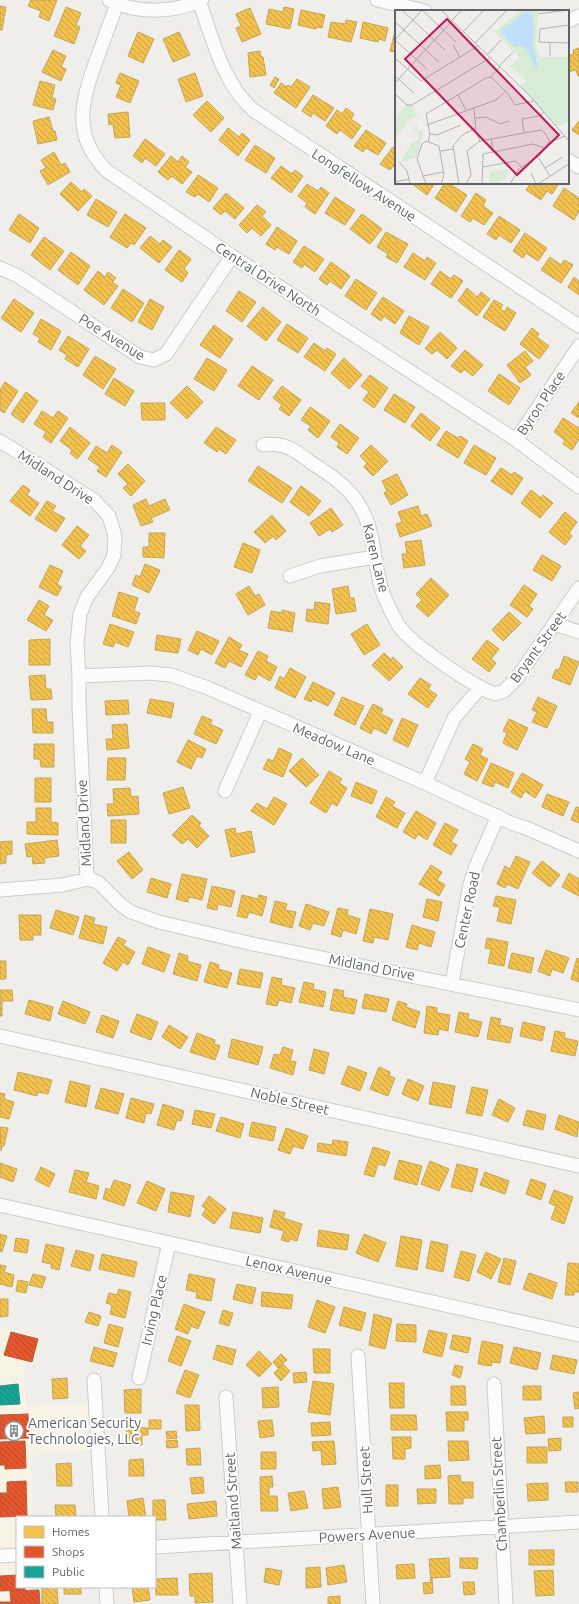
<svg xmlns="http://www.w3.org/2000/svg" width="579" height="1604" viewBox="0 0 579 1604" font-family="Ubuntu,sans-serif">
<style>
.commercial{fill:#f7f3e4}
.homes{fill:url(#homes-back-hatch);stroke:#c6a556}
.shops{fill:url(#shops-back-hatch);stroke:#bc5b3f}
.public{fill:url(#public-back-hatch);stroke:#2d908a}
.lines{fill:none;stroke-linecap:round;stroke-linejoin:round}
.minor-casing{stroke:#cbcccc;stroke-width:15}
.minor{stroke:#fdfcfc;stroke-width:13}
.labels{text-anchor:middle;stroke-width:4;stroke-linejoin:round;paint-order:stroke}
.street-label{font-size:14px;fill:#5f6368;stroke:#fff}
.poi-label{font-size:14px;fill:#5f6368;stroke:#fff;text-anchor:start}
.inset-road{fill:none;stroke:#b1b2b2;stroke-width:1}
.view{fill:#c2185b;fill-opacity:0.15;stroke:#c2185b;stroke-width:2}
.inset-edge{fill:none;stroke:#5f6368;stroke-width:2}
</style>
<defs>
<pattern id="homes-back-hatch" width="6" height="6" patternUnits="userSpaceOnUse"><rect width="6" height="6" fill="#f2c14e"/><path d="M-1 5l2 2M0 0l6 6M5-1l2 2" fill="none" stroke="#c7a045"/></pattern>
<pattern id="shops-back-hatch" width="6" height="6" patternUnits="userSpaceOnUse"><rect width="6" height="6" fill="#e4572e"/><path d="M-1 5l2 2M0 0l6 6M5-1l2 2" fill="none" stroke="#bc4c2b"/></pattern>
<pattern id="public-back-hatch" width="6" height="6" patternUnits="userSpaceOnUse"><rect width="6" height="6" fill="#17a398"/><path d="M-1 5l2 2M0 0l6 6M5-1l2 2" fill="none" stroke="#188880"/></pattern>
</defs>
<rect width="100%" height="100%" fill="#efeeea"/>
<path class="commercial" d="M0,1327L40,1336L33,1366L24,1364L26,1406L88,1404L89,1451L31,1455L32,1517H17V1587H37L38,1604H0Z"/>
<path class="homes" d="M31,0H57L49,21L39,17L41,11L28,6Z
M0,6L6,7L2,30H0Z
M66,7L81,13L76,25L80,27L74,44L54,36Z
M284,7L294,9L290,29L266,24L269,9L283,12Z
M250,8L261,34L242,42L236,28L241,26L236,14Z
M301,10L325,15L322,28L317,27L316,29L298,25Z
M346,20L357,22L351,42L328,37L331,22L345,24Z
M363,22L388,28L385,41L379,39L378,42L360,38Z
M138,32L154,39L143,63L128,56Z
M179,32L190,55L173,62L163,39Z
M394,35L396,36V52L390,51Z
M579,48V76H578L576,70L568,72V56L574,54L573,50Z
M53,50L66,56L61,67L66,69L61,81L42,72Z
M260,51L261,57H263L266,75L250,77L248,53Z
M120,73L139,81L130,103L116,97L121,85L116,83Z
M195,73L203,96L186,102L178,79Z
M275,77L279,79L274,88L270,85Z
M297,79L310,87L296,108L274,93L281,83L286,87L288,85L291,87Z
M40,81L55,85L52,98L56,99L53,110L33,105Z
M313,95L334,108L325,121L313,113L311,117L302,111Z
M207,101L224,118L211,132L193,115Z
M346,108L354,114L351,119L361,126L352,139L340,130L337,134L326,126L337,110L342,114Z
M128,112L130,137L115,138L113,124L109,125L108,114Z
M49,117L53,131H55L57,140L38,144L33,121Z
M579,121V135L572,130Z
M228,128L239,137L242,133L250,140L238,156L219,140Z
M366,130L386,143L378,155L366,148L363,152L354,146Z
M145,139L165,154L156,166L145,158L142,163L133,156Z
M255,145L275,158L266,173L245,160Z
M393,147L396,149V168L393,166L390,170L380,164Z
M54,152L61,165L65,163L70,172L48,185L40,171L46,168L41,160Z
M171,156L178,162L182,156L189,162L185,167L192,172L182,184L172,176L168,180L158,172Z
M281,166L292,174L295,170L303,176L291,193L271,178Z
M198,175L218,188L209,202L198,194L195,197L186,192Z
M71,182L82,192L84,189L92,196L78,211L60,194Z
M411,183H435L427,195Z
M445,183H448L467,195L456,212L435,198Z
M531,183H555L558,185L552,194L547,191L541,200L526,190Z
M307,184L318,191L321,187L329,193L315,214L305,207L307,203L298,196Z
M564,188L579,198V211L574,220L553,206Z
M226,193L244,208L235,219L225,211L221,215L213,208Z
M476,193L486,200L483,206L493,213L484,225L473,218L470,222L461,216Z
M335,197L355,210L345,225L325,213Z
M96,199L117,212L108,227L87,215Z
M257,205L266,212L262,216L271,225L261,236L252,228L247,233L239,225Z
M19,214L39,228L30,243L9,230Z
M125,214L146,228L134,245L131,243L127,248L110,237Z
M362,214L382,229L370,244L350,229Z
M499,216L520,230L511,243L499,235L496,240L487,234Z
M277,227L297,241L289,254L277,247L275,250L266,244Z
M386,232L408,244L397,263L386,257L388,254L377,247Z
M525,233L547,248L538,261L526,253L523,258L513,251Z
M150,236L160,244L163,240L172,247L159,263L140,248Z
M44,237L64,251L50,270L31,255Z
M304,246L324,259L315,272L304,264L302,268L293,262Z
M179,250L191,259L184,269L188,273L182,282L165,270Z
M71,252L90,266L78,285L58,270Z
M413,253L425,261L427,257L436,263L425,280L404,267Z
M550,257L561,265L564,260L573,265L561,283L541,270Z
M331,262L350,276L341,289L330,281L327,285L319,279Z
M98,271L105,277L108,272L116,278L112,282L118,286L104,305L84,290Z
M440,271L451,279L454,275L463,281L451,298L431,284Z
M574,277L579,281V295L568,287Z
M356,279L377,293L366,310L345,296Z
M467,288L477,297L481,292L490,299L477,316L458,301Z
M123,289L144,303L132,322L111,308Z
M239,291L256,302L242,322L226,311Z
M383,297L404,311L395,324L384,316L381,321L371,314Z
M14,299L34,313L21,332L1,318Z
M150,299L164,307L152,330L138,322Z
M494,300L503,305L500,309L505,312L507,307L516,313L505,331L483,317Z
M263,307L281,322L266,341L247,326Z
M409,316L429,327L419,345L400,333Z
M41,319L61,331L51,350L38,342L40,338L33,334Z
M287,324L308,338L298,353L277,340Z
M214,325L233,339L220,358L200,345Z
M532,328L539,334L537,337L549,346L539,359L520,344Z
M440,332L457,348L447,359L437,350L432,354L425,348Z
M68,336L89,349L78,367L65,359L67,355L59,350Z
M314,343L325,351L327,348L336,354L325,371L304,357Z
M465,350L483,365L473,376L464,369L461,373L451,366Z
M525,351L533,361L525,367L531,375L520,383L507,365Z
M95,356L116,369L103,389L83,375Z
M207,358L227,370L214,391L194,379Z
M344,358L362,375L349,389L331,373Z
M252,366L273,380L259,400L238,386Z
M499,374L520,388L509,405L488,391Z
M370,375L388,388L374,408L363,400L369,392L361,386Z
M114,378L134,391L125,406L105,394Z
M5,382L18,391L4,413L0,410V390Z
M187,386L203,402L187,419L170,403Z
M282,386L301,400L289,416L279,409L282,405L273,398Z
M26,392L38,401L23,423L11,414Z
M394,394L415,407L405,423L384,410Z
M579,402V418L571,413Z
M141,403H165V420H142Z
M310,407L330,421L318,438L308,430L311,426L301,420Z
M42,411L53,418L58,411L68,418L51,443L43,437L46,432L34,424Z
M421,413L440,428L430,441L411,426Z
M563,418L579,428V439L572,450L563,444L565,440L554,432Z
M340,424L359,438L347,454L337,447L339,443L331,437Z
M70,427L90,443L77,459L70,453L72,450L60,441Z
M216,427L236,440L226,454L219,449L217,452L204,443Z
M446,431L458,438L460,436L468,441L458,458L437,445Z
M112,445L122,452L106,477L97,471L100,467L88,459L96,446L107,453Z
M371,445L388,461L373,476L364,467L367,463L360,456Z
M474,445L496,458L486,475L464,463Z
M128,464L145,481L131,496L123,488L128,484L118,474Z
M258,466L292,488L282,503L248,481Z
M501,468L512,475L514,472L523,478L512,495L491,481Z
M397,474L408,495L391,505L384,493L387,491L382,481Z
M23,485L30,490L27,495L39,503L30,516L10,501Z
M301,486L321,501L309,516L290,502Z
M531,490L541,498L543,495L553,503L540,518L521,503Z
M146,499L149,506L165,499L170,510L151,518L153,522L141,526L133,505Z
M47,501L56,506L52,511L65,518L56,532L35,519Z
M418,506L421,516L427,514L432,526L400,537L396,524L402,522L398,512Z
M331,508L343,525L332,532L330,529L319,536L310,523Z
M565,512L577,522L569,533L572,536L565,545L549,532Z
M272,515L286,531L276,540L273,536L265,543L254,532Z
M77,526L89,535L80,546L86,551L79,559L62,545Z
M149,533H165L164,558L143,557V547H149Z
M421,540L425,565L404,568L402,554H407L405,542Z
M243,543L260,550L252,573L234,567Z
M542,555L561,566L552,581L533,570Z
M145,564L160,570L149,593L132,585L136,575L140,577Z
M50,565L63,571L57,584L62,587L57,596L39,587Z
M431,578L449,595L428,617L416,606L422,600L416,594Z
M524,585L537,594L529,606L533,609L527,617L510,605Z
M249,586L255,596L259,594L265,605L248,615L236,594Z
M348,586L350,598H354L356,611L336,614L332,589Z
M119,592L138,598L134,611L140,613L136,624L112,616Z
M39,600L49,606L44,615L53,620L46,631L27,620Z
M315,602L330,604L328,624L306,621L307,609L314,610Z
M282,610L295,613L292,632L268,628L271,611L282,613Z
M509,612L521,623L503,641L492,630Z
M110,624L134,632L128,647L115,642L113,647L103,644Z
M367,624L380,645L364,655L351,634Z
M197,631L219,641L212,655L201,649L198,655L188,650Z
M157,635L181,639L178,653L155,650Z
M229,637L242,645L239,650L248,654L241,667L229,661L225,668L215,663Z
M50,639V665H29V640Z
M487,640L499,649L491,659L496,663L489,672L472,659Z
M258,651L268,656L266,661L277,667L270,681L258,674L255,680L245,675Z
M384,653L391,660L393,657L403,667L389,681L372,665Z
M564,656L579,662L570,685L552,678L556,669L559,670Z
M290,668L306,677L295,698L275,688L280,676L284,679Z
M45,675L46,689H51L52,699L31,700L29,676Z
M420,678L431,685L428,689L437,695L428,708L408,694Z
M313,682L335,693L328,706L313,699L311,702L304,699Z
M342,697L364,706L355,725L334,715Z
M538,697L557,706L547,728L532,722L537,712L532,710Z
M150,699L174,703L171,718L147,713Z
M128,700L129,714L106,715L105,701Z
M373,704L383,709L381,714L393,720L386,734L374,728L371,734L360,728Z
M32,709H46L47,722H53V733H33Z
M202,716L212,720L210,724L223,730L216,744L194,734Z
M402,718L418,725L408,747L393,740Z
M509,719L528,728L517,750L503,743L507,733L503,731Z
M127,724L129,748L107,750L106,739H113L112,725Z
M188,740L206,749L202,758L197,756L191,769L177,762Z
M34,744H54V767H41L40,759H34Z
M473,744L483,749L480,755L488,759L477,781L464,774L470,762L465,759Z
M279,748L292,754L283,777L263,769L268,759L273,761Z
M108,758H126L125,780H107Z
M302,758L319,775L306,787L289,771Z
M491,763L514,773L508,788L495,782L493,787L482,783Z
M329,771L342,779L339,783L347,788L337,806L332,803L326,813L310,803Z
M522,773L543,785L535,798L525,791L521,798L511,792Z
M35,778H51V802H35Z
M356,782L377,791L372,804L351,796Z
M183,787L190,808L169,814L163,793Z
M130,788L131,797L138,796L139,814L108,816L107,804H114L113,789Z
M547,794L569,802L563,816L542,807Z
M274,797L287,804L274,825L251,811L257,803L267,809Z
M386,797L395,802L392,806L405,813L397,828L376,817Z
M576,807L579,808V823L571,820Z
M36,808H51V822L58,823V835L27,834V822H36Z
M416,811L436,823L427,840L418,834L415,839L403,832Z
M192,815L201,823L199,826L209,836L197,848L188,839L182,844L172,835Z
M111,820H126V843H111Z
M445,823L458,830L451,842L457,845L451,855L433,845Z
M235,828L236,834L251,831L255,852L231,857L225,830Z
M57,840L59,856L44,858L45,863L33,864L32,856L27,857L25,844Z
M12,841V854L6,855V863L0,864V842Z
M129,852L143,870L132,879L117,861Z
M516,856L530,862L518,889L507,884L505,888L497,884L505,866L510,869Z
M542,861L560,875L550,887L532,873Z
M431,865L442,872L437,880L445,885L439,896L419,884Z
M569,873L579,879V896L562,887Z
M182,874L207,879L202,900L189,897L188,902L176,899Z
M151,878L171,884L167,898L147,892Z
M212,886L235,891L231,907L218,904L217,910L207,908Z
M242,895L258,899L259,895L267,897L262,916L249,912L247,918L237,916Z
M496,896L516,900L511,924L497,921L500,907L493,906Z
M427,899L442,902L438,921L423,917Z
M275,901L287,904L285,910L296,912L292,928L270,922Z
M306,904L329,912L324,926L313,923L310,930L299,926Z
M338,908L348,910L347,915L360,919L356,934L343,930L341,937L331,934Z
M370,909L393,914L388,940L374,937L373,943L363,941Z
M56,910L79,917L73,935L50,928Z
M19,915H41V935H33V940H20Z
M85,915L95,918L93,924L107,927L103,944L79,938Z
M412,925L435,932L431,947L419,943L417,950L406,947Z
M118,937L126,941L123,945L135,952L128,965L123,962L117,971L103,963Z
M487,938L508,942L504,966L488,963L491,949L485,948Z
M148,947L170,955L164,972L142,964Z
M546,950L569,958L563,973L552,969L550,976L538,971Z
M179,953L188,956L187,961L201,965L197,981L173,974Z
M512,953L534,958L531,973L508,968Z
M577,958L579,959V982L571,979Z
M0,961H6V979H0Z
M210,962L219,965L218,969L232,973L227,988L204,982Z
M240,969L263,973L260,988L237,984Z
M272,977L282,979L281,985L295,988L291,1003L279,1000L277,1006L266,1004Z
M304,982L314,984L313,989L326,992L323,1007L299,1002Z
M334,989L344,991L343,997L357,1000L354,1014L330,1010Z
M0,990H12L13,1001H2V1016H0Z
M365,994L389,999L386,1012L362,1008Z
M29,1000L53,1007L50,1021L25,1014Z
M63,1001L90,1012L85,1024L58,1014Z
M398,1001L407,1004L406,1007L420,1012L415,1028L392,1020Z
M427,1006L437,1008V1013L450,1015L448,1031L439,1029L438,1035L424,1033Z
M459,1012L469,1014L468,1019L482,1022L478,1037L455,1032Z
M137,1014L158,1022L151,1040L130,1032Z
M102,1015L119,1021L113,1038L96,1032Z
M491,1017L501,1019L499,1025L513,1028L510,1043L487,1039Z
M523,1022L545,1027L542,1041L520,1036Z
M169,1025L188,1037L180,1049L162,1037Z
M555,1031L565,1033L564,1038L578,1041L575,1056L551,1051Z
M197,1033L215,1040L214,1044L220,1046L215,1060L190,1052Z
M232,1039L263,1047L258,1065L228,1057Z
M283,1047L293,1050L290,1061L296,1062L293,1075L270,1068L274,1054L280,1055Z
M314,1049L329,1053L324,1074L309,1070Z
M348,1066L367,1073L360,1091L341,1084Z
M379,1067L390,1072L389,1076L395,1078L388,1096L370,1089Z
M18,1072L52,1080L48,1094L38,1092L37,1096L14,1090Z
M408,1079L424,1086L418,1101L402,1094Z
M70,1081L90,1086L86,1107L65,1102Z
M433,1082L455,1086L451,1108L429,1104Z
M472,1087L488,1090L482,1116L466,1113Z
M101,1088L124,1094L118,1114L95,1108Z
M0,1093L5,1094L4,1099L14,1102L9,1119L0,1117Z
M131,1098L154,1104L151,1114L146,1113L144,1123L126,1118Z
M499,1099L515,1108L508,1122L492,1115Z
M163,1104L184,1111L181,1121L177,1120L174,1130L157,1125Z
M195,1110L215,1114L211,1128L192,1124Z
M527,1110L546,1115L543,1130L523,1125Z
M559,1115L579,1122L577,1137L555,1129Z
M221,1117L244,1124L240,1138L216,1131Z
M252,1122L276,1127L273,1141L249,1136Z
M0,1127L8,1128L4,1146H2L1,1151Z
M286,1128L308,1136L303,1149L293,1146L290,1154L278,1150Z
M333,1140L348,1142L346,1156L317,1151L318,1143L332,1145Z
M373,1147L390,1152L385,1166L378,1164L374,1177L364,1174Z
M399,1160L422,1166L417,1185L394,1179Z
M430,1161L449,1169L439,1191L421,1184Z
M0,1163L17,1169L13,1182L0,1177Z
M457,1164L478,1169L472,1192L451,1187Z
M41,1167L55,1174L49,1187L35,1180Z
M75,1170L89,1173L86,1182L99,1186L96,1199L69,1192Z
M485,1172L509,1181L505,1194L480,1185Z
M531,1179L546,1184L541,1200L526,1194Z
M114,1180L131,1185L124,1206L103,1199L106,1188L110,1190Z
M147,1181L165,1189L156,1211L137,1203Z
M554,1190L573,1197L564,1224L551,1219L556,1206L549,1203Z
M171,1192L194,1196L190,1217L168,1212Z
M209,1196L226,1209L214,1224L202,1215L206,1209L202,1206Z
M274,1210L285,1213L283,1218L302,1224L297,1241L290,1239L289,1242L281,1240L284,1231L270,1227Z
M233,1212L263,1218L260,1233L230,1228Z
M319,1230L349,1235L347,1250L317,1246Z
M0,1234L7,1236L2,1252L0,1251Z
M364,1234L386,1243L378,1262L356,1253Z
M401,1236L422,1240L417,1270L396,1266Z
M16,1238L29,1240L27,1253L14,1251Z
M431,1241L448,1245L443,1272L426,1268Z
M46,1244L64,1248L59,1270L51,1268V1264L42,1262Z
M76,1250L94,1255L90,1271L71,1266Z
M461,1251L476,1255L469,1281L454,1277Z
M486,1252L501,1259L491,1279L477,1272Z
M102,1254L137,1262L134,1277L99,1269Z
M504,1258L516,1261L510,1285L498,1282Z
M568,1263L579,1264V1292H574V1295H565Z
M0,1265L6,1266L4,1272L14,1275L12,1287L0,1284Z
M529,1273L557,1283L552,1299L523,1289Z
M33,1274L46,1277L42,1288L29,1285Z
M189,1274L215,1279L211,1301L196,1298L197,1292L186,1290Z
M18,1280L28,1282L26,1293L16,1291Z
M237,1284L256,1288L252,1304L233,1299Z
M119,1289L131,1292L125,1318L110,1314L112,1305L106,1303L109,1293L117,1295Z
M262,1292L293,1295L291,1309L261,1306Z
M0,1299H8V1316L0,1317Z
M317,1300L335,1307L325,1333L308,1327Z
M184,1304L205,1312L198,1329L191,1326L188,1334L175,1329Z
M344,1307L366,1313L361,1331L339,1325Z
M223,1310L233,1313L229,1326L219,1323Z
M89,1312L101,1316L98,1326L85,1322Z
M374,1314L392,1319L385,1349L369,1345Z
M109,1324L123,1328L118,1347L104,1343Z
M397,1324L416,1325V1342L396,1341Z
M429,1330L447,1334L442,1357L423,1352Z
M453,1335L471,1338L468,1353L450,1349Z
M177,1336L191,1341L181,1366L168,1361Z
M482,1341L503,1345L500,1363L492,1362L491,1366L478,1364Z
M217,1345L236,1350L232,1365L213,1359Z
M94,1347L117,1353L113,1367L90,1361Z
M514,1347L541,1353L537,1370L510,1363Z
M313,1349H330V1373H314Z
M259,1351L272,1364L259,1377L246,1365Z
M281,1354L287,1360L278,1368L273,1362Z
M553,1355L577,1360L574,1374L550,1369Z
M283,1364L290,1371L281,1381L274,1373Z
M455,1365L463,1367L460,1378L452,1375Z
M185,1370L199,1375L190,1398L176,1393Z
M306,1372L307,1382L294,1383L293,1373Z
M67,1378L68,1398L53,1399L52,1379Z
M313,1381L334,1384L330,1415L308,1412Z
M389,1383H404V1408H390Z
M451,1386H465L466,1405H451Z
M523,1386H541V1400H523Z
M278,1387L279,1407L263,1408L262,1388Z
M141,1389V1413H125L124,1390Z
M579,1392V1408L575,1409L573,1393Z
M185,1405H199L200,1430L186,1431Z
M446,1412H468V1420H464V1431H447Z
M391,1415H416L417,1430H391Z
M544,1416L545,1433L526,1434L524,1418Z
M563,1417H573V1427H563Z
M149,1420H161V1429H149Z
M272,1420L274,1436L260,1438L258,1421Z
M330,1422L331,1435L312,1436L311,1423Z
M127,1427L148,1428V1435H142V1445H126Z
M176,1431L177,1438L167,1439L166,1432Z
M392,1437H411V1448L405,1449V1459H393Z
M561,1438V1450L549,1451L548,1439Z
M177,1440L178,1447L167,1448L166,1441Z
M334,1441L336,1464L322,1465L321,1450L313,1451L312,1442Z
M448,1441H468L469,1460L449,1461Z
M527,1447H547V1463H527Z
M200,1448L201,1465H187L186,1449Z
M261,1452H276V1469H261Z
M143,1459L144,1476H129V1460Z
M71,1463L72,1486H57L56,1464Z
M440,1465L441,1478L425,1479V1466Z
M460,1475L461,1482H473V1498H463V1504H449L448,1476Z
M272,1476L273,1487H269V1496H277L278,1511H261L260,1477Z
M203,1477L204,1493L192,1494L190,1478Z
M565,1482H578V1492H566Z
M548,1483V1500L528,1501L527,1484Z
M386,1485H398V1506H386Z
M338,1487L341,1507L324,1509L322,1489Z
M417,1489H436V1503L418,1504Z
M304,1491L308,1508L291,1511L288,1493Z
M143,1498L146,1517H129L127,1501Z
M153,1500H165L166,1520H155V1517H153Z
M216,1501L217,1516L189,1519L187,1504Z
M55,1505H75L76,1517H56Z
M529,1550H554V1565H529Z
M449,1558L450,1577L432,1578L433,1593L424,1594L423,1583L431,1582L429,1559Z
M460,1558H478L477,1569L460,1568Z
M414,1564L415,1578L397,1579L396,1565Z
M344,1565L347,1582L328,1585L326,1568Z
M320,1567L321,1587L306,1588V1568Z
M266,1568L282,1571L279,1585L264,1582Z
M553,1570L554,1595L536,1596L534,1571Z
M212,1573L213,1602L195,1603V1596H190L189,1574Z
M177,1578L178,1595H156L155,1579Z
M463,1582H474L475,1594L464,1595Z
M42,1587H57L58,1604H42Z
M64,1587H81V1594H64Z
M132,1587H148L150,1600L134,1602Z
M340,1596V1604H328V1597Z"/>
<path class="shops" d="M11,1332L38,1339L32,1362L4,1355Z
M28,1414L29,1438L0,1439V1415Z
M25,1441L26,1468L5,1469V1465H0V1442Z
M26,1481L27,1516L0,1517V1493H7V1482Z
M17,1575V1587H25V1590L0,1591V1576Z
M39,1590L40,1604H0V1602H11L10,1591Z"/>
<path class="public" d="M18,1384L20,1404L0,1405V1386Z"/>
<g class="lines">
<defs>
<path id="minor" d="M109,0C137,14 173,13 202,0
M377,0L425,11
M199,1C213,39 222,82 253,110L579,326
M117,4C110,23 103,42 96,61C81,103 72,136 107,171L232,256L516,440L579,487
M568,21L579,16
M568,160L579,167
M0,268L18,276L140,357L154,360L166,354L232,256
M516,440L579,346
M0,441L94,500L109,516L115,536L114,555L108,568L87,597L80,614L77,643L79,676V706L87,879L98,882L120,904L131,912L159,922L253,944L579,1010
M263,445C284,441 296,451 312,463C328,474 345,484 356,500C375,526 373,558 381,587C385,601 392,614 399,626C412,645 473,686 495,694L504,691L517,678L579,588
M290,576L320,566L375,557
M555,624L579,632
M79,676L149,673L171,675L208,688L425,783L511,823L526,828L579,851
M425,783L454,718L480,688
M225,791L260,712
M0,890L63,885L87,879
M452,983L470,884L476,866L498,816
M0,1036L579,1166
M0,1205L579,1335
M358,1356L373,1604
M139,1378L169,1243
M94,1380L102,1517
M494,1384L506,1604
M226,1397L240,1604
M155,1547L579,1522
M0,1556L17,1555
M106,1587L107,1604"/>
</defs>
<use href="#minor" class="minor-casing"/>
<use href="#minor" class="minor"/>
</g>
<defs>
<symbol id="building-ring" viewBox="-11 -11 22 22"><circle r="9.5" fill="#fff" stroke="#919496" stroke-width="1.5"/><path d="M-4-6H4V6H1V3H-1V6H-4ZM-2.5-4.3h1.7v1.8h-1.7ZM.8-4.3h1.7v1.8H.8ZM-2.5-1h1.7V.8h-1.7ZM.8-1h1.7V.8H.8Z" fill="#919496"/></symbol>
</defs>
<g fill-rule="evenodd">
<use href="#building-ring" x="3" y="1420" width="22" height="22"/>
</g>
<g class="labels">
<g class="street-label">
<text transform="translate(364 185) rotate(33)" y="5">Longfellow Avenue</text>
<text transform="translate(268 279) rotate(33)" y="5">Central Drive North</text>
<text transform="translate(112 337) rotate(32)" y="5">Poe Avenue</text>
<text transform="translate(541 403) rotate(-56)" y="5">Byron Place</text>
<text transform="translate(56 477) rotate(33)" y="5">Midland Drive</text>
<text transform="translate(376 558) rotate(76)" y="5">Karen Lane</text>
<text transform="translate(538 647) rotate(-54)" y="5">Bryant Street</text>
<text transform="translate(334 744) rotate(23)" y="5">Meadow Lane</text>
<text transform="translate(84 823) rotate(-93)" y="5">Midland Drive</text>
<text transform="translate(467 910) rotate(-78)" y="5">Center Road</text>
<text transform="translate(372 967) rotate(11)" y="5">Midland Drive</text>
<text transform="translate(290 1101) rotate(13)" y="5">Noble Street</text>
<text transform="translate(289 1270) rotate(13)" y="5">Lenox Avenue</text>
<text transform="translate(154 1310) rotate(-77)" y="5">Irving Place</text>
<text transform="translate(366 1480) rotate(-93)" y="5">Hull Street</text>
<text transform="translate(499 1494) rotate(-93)" y="5">Chamberlin Street</text>
<text transform="translate(233 1501) rotate(-94)" y="5">Maitland Street</text>
<text transform="translate(367 1535) rotate(-3)" y="5">Powers Avenue</text>
</g>
<g class="poi-label">
<text x="28" y="1428">American Security<tspan x="28" dy="16">Technologies, LLC</tspan></text>
</g>
</g>
<g transform="translate(395 10)">
<rect width="174" height="174" fill="#efeeea"/>
<path d="M11,94L17,95L24,110L21,106L13,111L0,128V108ZM22,114L23,120H27L28,123L22,147L6,152L18,130L21,132L24,127V123L19,119ZM114,159L111,168L101,174H94L95,162Z" fill="#d8ebd6"/>
<path d="M126,0H143L141,37L145,47H174V111L163,116L125,76L131,70L115,56L125,48L100,22Z" fill="#d8ebd6"/>
<path d="M158,50H174V60H158ZM164,63H174V81H164ZM146.5 72a5.5 5.5 0 1 1 11 0a5.5 5.5 0 1 1-11 0ZM173,94L172,106L163,112L159,97Z" fill="#d8ebd6"/>
<path d="M137,2L139,26L137,35L143,55L141,58L131,38L126,36L119,37L106,22L128,3Z" fill="#bfe0f9"/>
<path class="inset-road" d="M7,0L50,40M27,0L0,30L32,59M27,0L61,32M46,0L135,86L174,131M143,4L172,0M57,10L67,0M0,12L44,52M174,15L145,19L144,32L174,33M69,21L89,0M80,33L112,0M58,35L65,47M92,45L106,30M155,46V33M0,48L26,71L83,36M104,56L118,42M0,66L19,83M96,67L105,57M0,73L57,11M0,84L12,95H17L95,48M63,85L71,100M79,98L81,122L85,131M81,108L91,107L105,114L114,111M32,115L101,90L111,81M129,122L127,109L144,106L149,102M35,124L42,125L66,115M96,129L98,141M33,132L35,124L31,104L91,68L96,67L113,84L120,95L139,91M45,141L58,139M143,147L155,166M4,152L12,161L15,174M88,157L121,151L126,157M150,158L168,147M136,163L141,174M28,166L48,162M0,172L14,169M31,174L22,149L27,134L31,131L44,136L49,165L46,174M64,174L58,136L66,126L80,118M71,174L76,165L72,141L85,131L146,120L150,123L155,132M87,174L88,144L138,134L149,138M115,174L124,159L145,145L153,133L170,126M143,174L174,154"/>
<path class="view" d="M52,9L164,125L122,165L10,49Z"/>
<rect width="174" height="174" class="inset-edge"/>
</g>
<rect x="16" y="1516" width="140" height="72" fill="#ffffff" stroke="#bfc1c3"/>
<rect x="24" y="1526" width="20" height="12" fill="#f2c14e" stroke="#bfc1c3"/>
<text x="52" y="1536" font-size="12" fill="#5f6368">Homes</text>
<rect x="24" y="1546" width="20" height="12" fill="#e4572e" stroke="#bfc1c3"/>
<text x="52" y="1556" font-size="12" fill="#5f6368">Shops</text>
<rect x="24" y="1566" width="20" height="12" fill="#17a398" stroke="#bfc1c3"/>
<text x="52" y="1576" font-size="12" fill="#5f6368">Public</text>
</svg>
